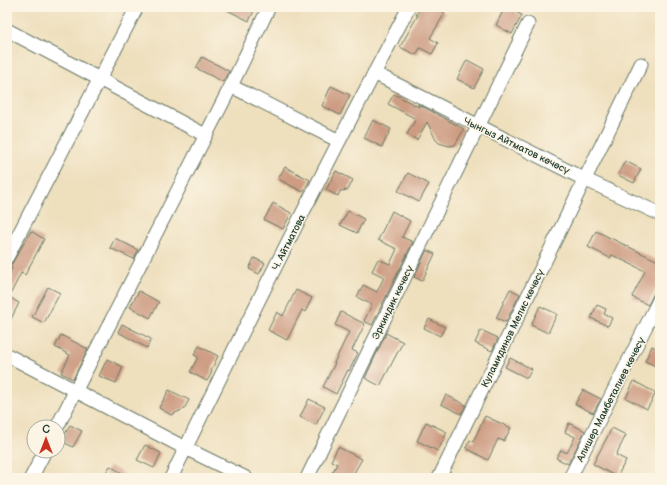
<svg xmlns="http://www.w3.org/2000/svg" width="667" height="485" viewBox="0 0 667 485" font-family="'Balsamiq Sans',sans-serif">
<style>
.building{fill:#cd9c83}
.lines{fill:none;stroke-linecap:round;stroke-linejoin:round}
.street-casing{stroke:#677664;stroke-width:15}
.street{stroke:#fff;stroke-width:13}
.labels{text-anchor:middle;stroke-width:3;stroke-linejoin:round;paint-order:stroke}
.street-label{font-size:10px;fill:#1f3d34;stroke:#fcf5e5}
</style>
<rect width="100%" height="100%" fill="#fcf5e5"/>
<filter id="ink" filterUnits="userSpaceOnUse"><feTurbulence type="fractalNoise" baseFrequency=".025" numOctaves="2"/><feDisplacementMap in="SourceGraphic" scale="8" xChannelSelector="R" yChannelSelector="G"/><feConvolveMatrix kernelMatrix="1 2 1 2 8 2 1 2 1" color-interpolation-filters="sRGB"/></filter>
<filter id="wash" filterUnits="userSpaceOnUse"><feTurbulence type="fractalNoise" baseFrequency=".012" numOctaves="4" result="noise"/><feDisplacementMap in="SourceGraphic" scale="16" xChannelSelector="R" yChannelSelector="G"/><feGaussianBlur stdDeviation="0.9" result="paint"/><feColorMatrix in="noise" values="0 0 0 0 0 0 0 0 0 0 0 0 0 0 0 0 0 1.4 0 .05"/><feComposite in="paint" operator="in"/></filter>
<g filter="url(#wash)">
<rect width="100%" height="100%" fill="#eedfbd"/>
<g id="blocks">
<path class="building" d="M221,7H256L249,21Z
M421,7H434L445,13L430,38L438,43L432,54L420,48L416,55L400,47L418,15H416Z
M505,7L522,15L512,34L496,25Z
M202,57L229,71L223,82L196,68Z
M467,60L484,69L474,88L457,79Z
M331,86L350,95L340,115L322,106Z
M394,94L419,107L418,104L464,129L455,145L449,146L439,143L436,140L427,122L417,140L407,134L416,119L388,104Z
M373,120L391,129L382,147L364,138Z
M625,161L641,169L634,183L618,175Z
M285,167L310,180L303,192L278,179Z
M336,171L353,180L348,190L340,191L338,196L326,190Z
M408,173L429,184L419,202L398,191Z
M273,203L291,213L283,229L264,220Z
M348,211L364,219L357,233L340,225Z
M392,211L410,221L402,237L413,242L372,325L364,321L372,305L357,297L363,285L377,292L384,277L372,271L378,259L390,264L397,249L378,240Z
M31,231L44,239L25,275L21,273L9,297L19,303L7,327V279L12,268L10,267Z
M596,231L660,262V281L648,305L632,297L645,271L612,255L610,258L588,247Z
M115,238L138,250L134,259L110,248Z
M427,250L435,254L422,281L414,277Z
M254,258L265,263L259,274L249,269Z
M48,287L60,293L44,323L32,317Z
M510,289L520,294L506,322L496,318Z
M296,290L312,298L305,312L302,310L287,340L268,330L277,312L283,316Z
M139,291L159,302L150,318L130,307Z
M597,305L606,309L604,314L612,318L608,326L591,318Z
M540,306L557,314L548,333L531,325Z
M341,312L365,324L352,350L358,353L349,371L348,370L336,394L323,387L335,363H334L349,332L335,325Z
M429,319L445,327L440,336L424,328Z
M122,324L151,339L147,348L118,332Z
M481,330L498,338L492,351L475,343Z
M386,333L403,342L380,386L365,378Z
M61,335L88,349L73,379L61,373L70,355L55,347Z
M199,346L218,356L211,371L212,372L207,381L190,372L198,357L194,355Z
M652,346L660,350V368L645,361Z
M510,358L532,369L527,378L505,367Z
M107,359L123,367L116,383L99,376Z
M634,381L656,393L647,409L626,398Z
M169,390L189,400L184,409L171,415L159,408Z
M583,390L601,399L593,413L575,404Z
M446,395L466,405L461,414L441,404Z
M309,399L325,407L316,425L300,417Z
M485,416L511,428L504,441L498,439L488,460L466,448L470,440L473,442Z
M426,422L447,432L438,451L417,441Z
M569,423L585,431L568,464L556,458L561,450L567,453L575,437L565,432Z
M70,425L82,431L73,447L61,441Z
M612,428L626,435L616,455L626,460L617,477L593,464Z
M145,445L161,453L154,468L137,460Z
M338,447L362,459L351,478H329L337,464L331,461Z
M110,466L131,478H113L105,474Z"/>
</g>
</g>
<g filter="url(#ink)">
<use href="#blocks" fill-opacity="0" stroke="#677664" stroke-width="1"/>
<g class="lines">
<defs>
<path id="street" d="M7,30L205,135
M374,73L584,179L660,214
M231,86L339,141
M7,257L137,7
M7,355L185,448L246,478
M57,427L231,86L269,7
M31,478L45,451
M171,478C248,320 327,162 409,7
M307,478L528,24
M439,478L641,64
M570,478L660,298"/>
</defs>
<use href="#street" class="street-casing"/>
<use href="#street" class="street"/>
</g>
</g>
<g class="labels">
<g class="street-label">
<text transform="translate(517 145) rotate(26)" y="4">Чынгыз Айтматов көчөсү</text>
<text transform="translate(288 242) rotate(-63)" y="4">Ч. Айтматова</text>
<text transform="translate(392 302) rotate(-64)" y="4">Эркиндик көчөсү</text>
<text transform="translate(512 328) rotate(-64)" y="4">Куламидинов Мелис көчөсү</text>
<text transform="translate(610 399) rotate(-63)" y="4">Алишер Мамбеталиев көчөсү</text>
</g>
</g>
<rect width="667" height="485" fill="none" stroke="#fcf5e5" stroke-width="24"/>
<g transform="translate(46 439)"><circle r="19" fill="#fcf5e5" stroke="#a4ab9e"/>
<path d="M0-3L7 15L0 10L-7 15Z" fill="#c8321e"/>
<text y="-6" font-size="11" font-weight="bold" text-anchor="middle" fill="#1f3d34">С</text>
</g>
</svg>
